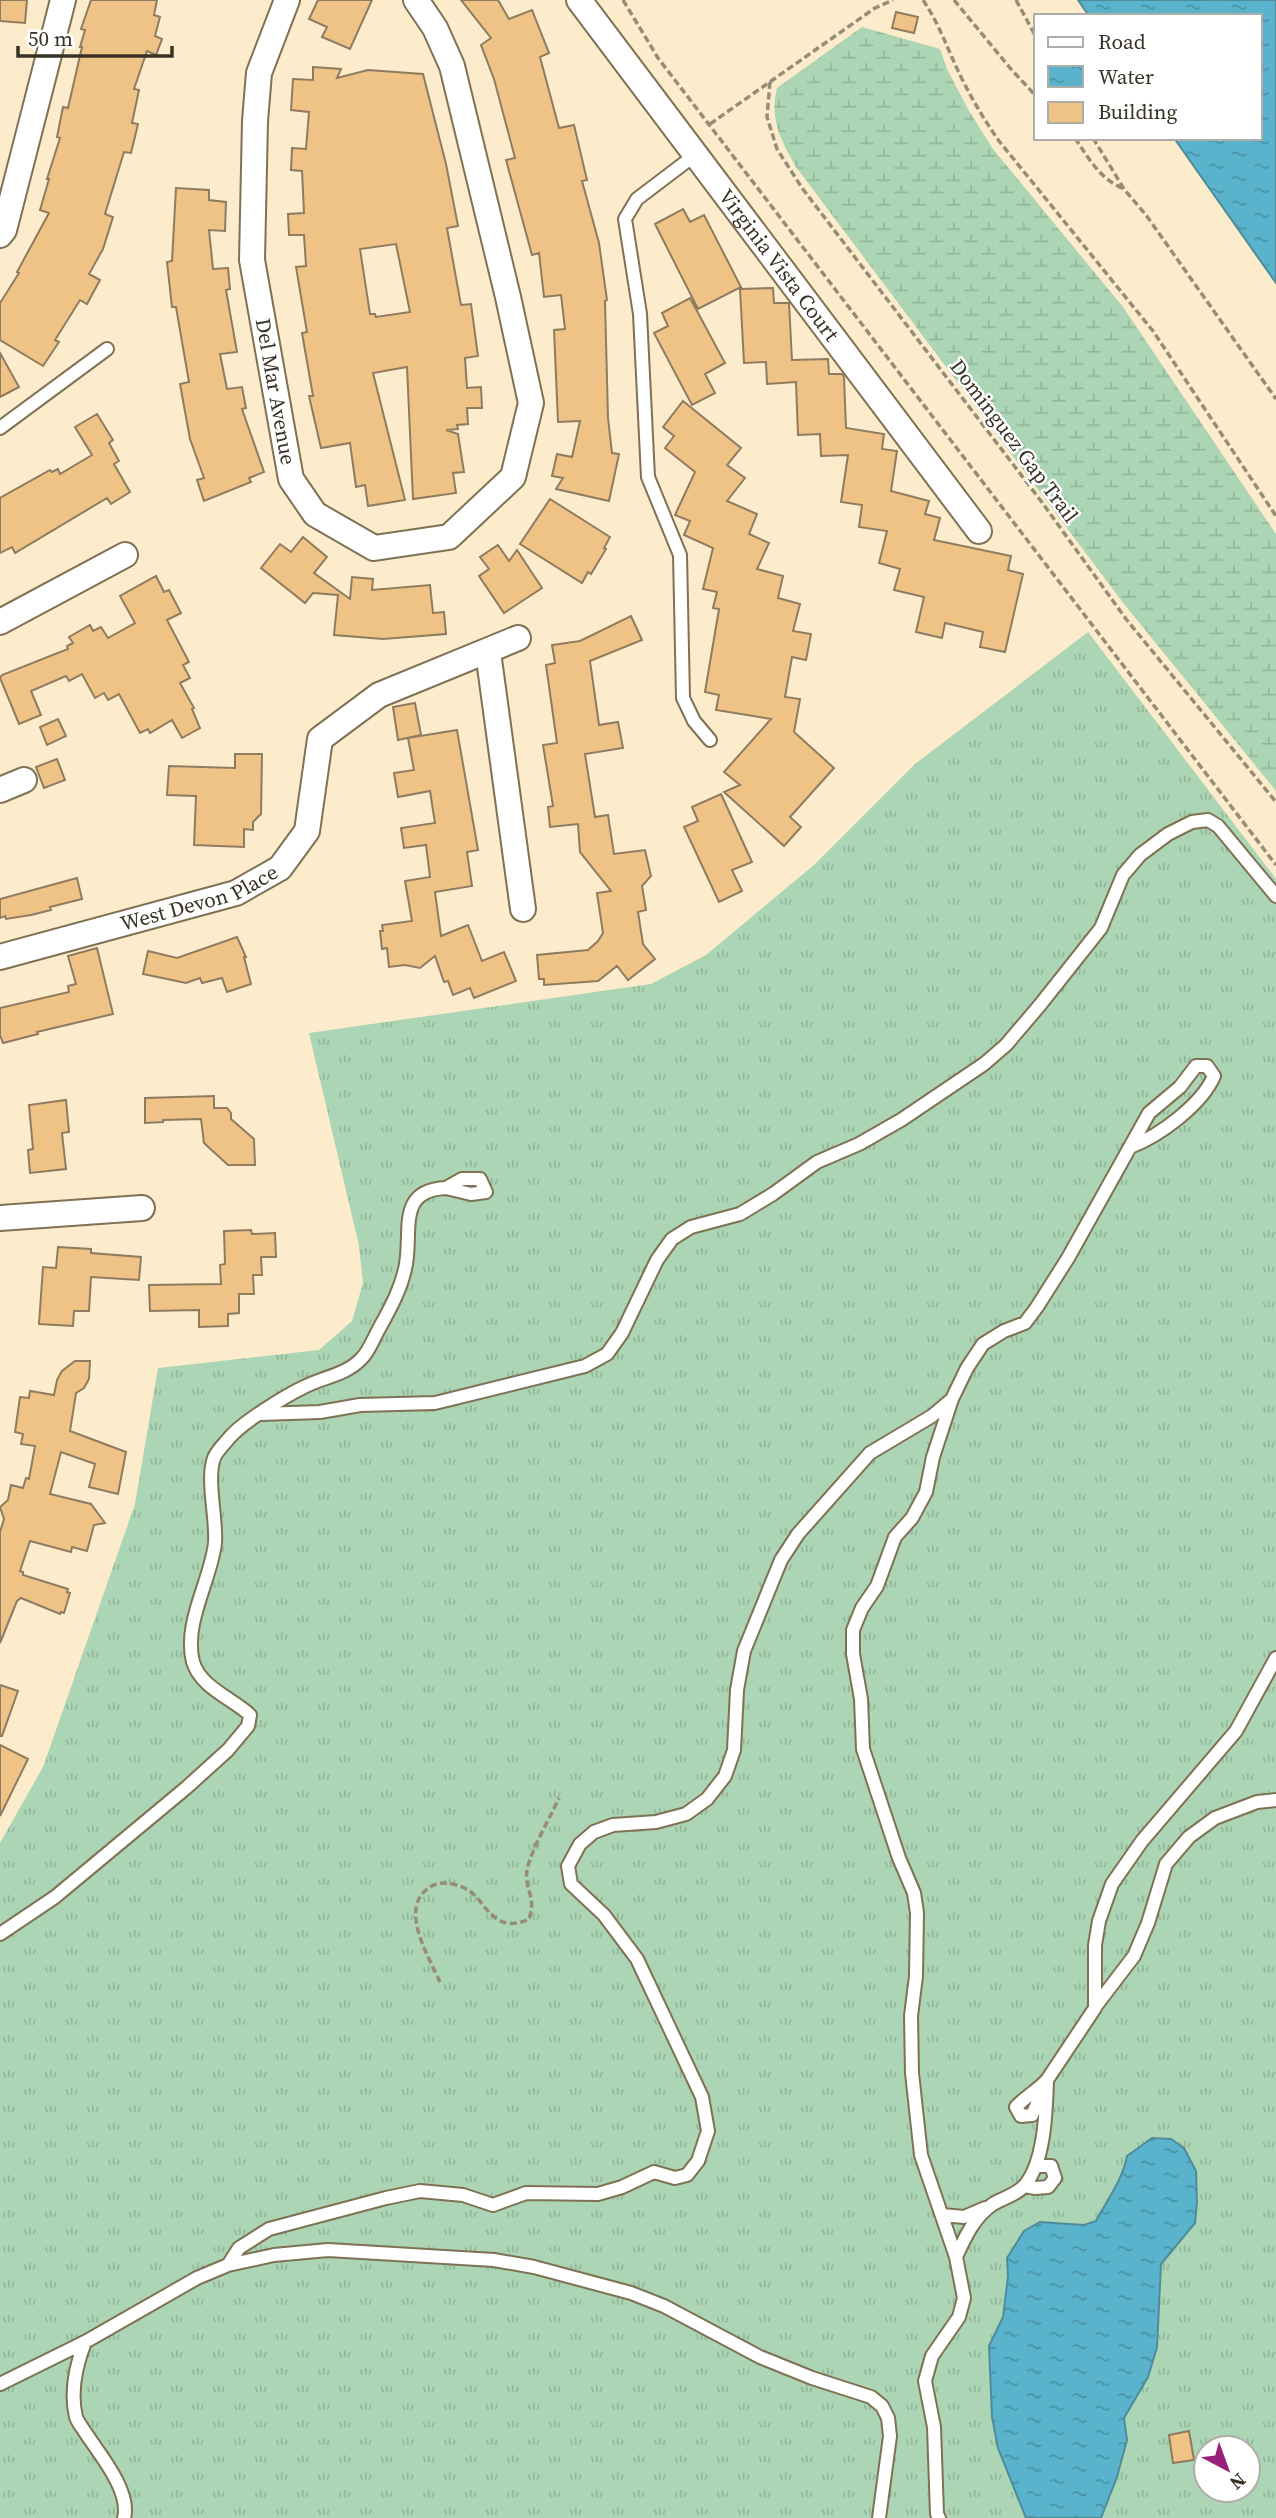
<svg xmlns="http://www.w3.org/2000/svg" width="1276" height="2518" viewBox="0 0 1276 2518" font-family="'Source Serif 4',serif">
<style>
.grass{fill:url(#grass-tufts);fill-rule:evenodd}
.wetland{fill:url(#wetland-marsh)}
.water{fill:url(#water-ripples);stroke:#4f8c9a;stroke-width:2}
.building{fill:#eec385;stroke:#8f7b60;stroke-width:2;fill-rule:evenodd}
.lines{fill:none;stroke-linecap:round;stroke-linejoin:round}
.service-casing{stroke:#7f7153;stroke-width:16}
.minor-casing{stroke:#7f7153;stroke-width:28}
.path{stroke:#978c75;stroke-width:3.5;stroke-dasharray:7 3.5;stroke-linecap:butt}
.service{stroke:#fff;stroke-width:12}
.minor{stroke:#fff;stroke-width:24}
.labels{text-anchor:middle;stroke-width:5;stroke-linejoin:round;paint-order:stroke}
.street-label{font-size:21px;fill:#383225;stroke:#fff}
</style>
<defs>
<pattern id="grass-tufts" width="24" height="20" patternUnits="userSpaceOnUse" patternTransform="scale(1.75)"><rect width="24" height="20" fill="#abd5b4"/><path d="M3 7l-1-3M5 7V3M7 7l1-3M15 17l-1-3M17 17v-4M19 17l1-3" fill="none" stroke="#94b79b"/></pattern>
<pattern id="wetland-marsh" width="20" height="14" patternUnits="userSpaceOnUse" patternTransform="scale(1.75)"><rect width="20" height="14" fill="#abd5b4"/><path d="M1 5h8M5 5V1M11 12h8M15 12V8" fill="none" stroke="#94b79b"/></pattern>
<pattern id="water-ripples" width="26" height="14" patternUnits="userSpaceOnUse" patternTransform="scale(1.75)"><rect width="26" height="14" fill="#59b3cc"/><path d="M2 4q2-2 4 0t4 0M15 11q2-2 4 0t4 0" fill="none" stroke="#4b92a5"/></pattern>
</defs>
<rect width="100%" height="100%" fill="#fdeccb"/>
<path class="grass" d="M1088,632L1276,879V2518H0V1843L43,1767L135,1504L158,1368L319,1350L352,1321L363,1283L359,1246L309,1033L651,984L706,955L814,865L915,764ZM1206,2448H1248V2490H1206Z"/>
<path class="wetland" d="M862,27L940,49L947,69L969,111L993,149L1123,307L1276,534V791L1124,604L796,167C781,141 769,119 777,88Z"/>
<path class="water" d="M1078,0H1276V283L1174,138H1260V16H1089Z
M1152,2138L1171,2139L1184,2148L1196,2171L1197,2202L1195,2223L1161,2264L1157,2347L1148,2377L1124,2418L1127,2440L1117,2477L1101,2518H1026L998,2448L992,2417L989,2346L1003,2317L1008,2276L1007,2258L1024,2231L1040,2222L1084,2225L1096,2221C1107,2200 1123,2179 1127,2156Z"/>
<path class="building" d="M0,0H27L25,23L0,21Z
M91,0H157L154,15L160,17L155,36L162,39L156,55L147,51L134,89L139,90L132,123L138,124L131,153L124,152L105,214L113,217L103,249L89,274L100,280L87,304L80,300L55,340L59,342L43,366L0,340V303L19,273L17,272L49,213L40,210L49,179H47L60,138L57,137L63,107L68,108L82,47H80L85,30L81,29Z
M318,0H372L350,49L322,37L327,27L309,19Z
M461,0H498L509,19L532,10L549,53L540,57L559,128L574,125L587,180L582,181L599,243L607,300L605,301L608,418L612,453L619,454L609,501L556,489L563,478L552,476L557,454L572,457L580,421L558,422L554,330L565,329L561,295L544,297L539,253L532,255L506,160L515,158L494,79L481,45L491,38Z
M896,12L918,17L914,33L892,28Z
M313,67L341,69L337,78L368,70L423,74L446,164L458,226L447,228L461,305L471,304L478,356L465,358L467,388L481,387L482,408H467L468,424L457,425L458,429L446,430L458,434L464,472L453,473L456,493L413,499L407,367L373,373L405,500L368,506L365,485L356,487L350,443L321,448L309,396H313L302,333L307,332L296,267L306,266L304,235H289L288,214L304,213L302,171L291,170L292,148L306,149L309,112L291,110L293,79L313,80ZM396,244L410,312L376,317L375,314H370L360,249Z
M176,188L209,190V200L226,202L225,231L209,230L213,269L228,268L230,289L226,290L237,352L220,354L227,389L242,387L246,408L242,409L264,472L249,478L251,482L204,501L197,480L204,478L190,439L180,384L189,382L176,307H172L167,262L172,261Z
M683,209L690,222L704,215L741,287L698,309L655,224Z
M773,288L774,303H789L792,360L828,359L829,374H842L844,377L846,428L884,434L882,449L897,451L891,491L929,501L925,514L940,518L934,540L1011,556L1008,570L1023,574L1005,652L980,647L983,632L945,623L942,638L916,632L924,597L894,590L900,569L879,563L887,531L859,527L862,505L841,502L848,455L821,456L820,434L798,435L796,382L767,384L766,362L744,363L740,289Z
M690,298L725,363L705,374L715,393L692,405L654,333L668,326L662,313Z
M0,353L19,387L0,397Z
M683,401L741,448L727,465L745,478L727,501L757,514L749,534L769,543L757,569L783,576L778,598L800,604L793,631L811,634L806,660L792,657L785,697L800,699L794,732L834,768L790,817L801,827L784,846L724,792L740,785L724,772L771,719L716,710L719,695L705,692L719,609L713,608L717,592L703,589L713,548L684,535L690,521L675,515L695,472L665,448L674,436L663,427Z
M97,414L113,440L109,443L119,461L114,464L130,492L111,504L107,498L15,553L12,547L0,553V498L50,470L52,472L58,469L60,474L92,455L75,427Z
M550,499L610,537L604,548L606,549L591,574L588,572L582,583L520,544Z
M303,537L327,557L314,573L350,599L352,577L373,579L372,590L430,585L433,613L444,612L446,634L383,639L334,635L338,595L313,593L305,603L261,568L280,544L291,552Z
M498,545L509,561L517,550L542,588L504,613L479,576L489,569L480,557Z
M156,576L164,592L169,590L181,613L167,620L189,662L183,665L190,678L180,683L194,708L192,709L200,728L182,738L172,720L150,733L148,729L140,733L119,694L108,700L104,693L95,698L82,674L69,681L66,676L31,691L41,715L19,724L0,678L2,675L68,649L67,646L73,643L69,637L90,625L93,631L101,627L108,638L135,623L120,596Z
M631,616L642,640L590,661L599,725L618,722L623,748L585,754L595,817L608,815L614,854L645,850L651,876L642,886L646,910L638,912L643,944L655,959L628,980L617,966L598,981L544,985V979H539L537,955L588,950L598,941L603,933L597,893L611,891L580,852L578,824L550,827L548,807L553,806L543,745L557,743L546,665L555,663L552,645L580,641Z
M415,703L421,735L398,740L393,707Z
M58,719L66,736L47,745L40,727Z
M457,730L478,850L467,852L472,886L435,892L441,936L468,925L482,961L504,952L516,981L474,998L470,988L453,995L448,981L444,982L435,956L420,968L405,965L389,967L387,948L382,949L380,931H383L382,925L412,921L405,881L430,877L426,845L404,848L401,828L435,823L430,791L398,797L394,773L414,770L408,738Z
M235,754H262L261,814L253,822V830L244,829V847L194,845L196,796L167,795L169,766L235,768Z
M57,759L65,780L44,788L36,767Z
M721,794L752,862L732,870L742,891L719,902L684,827L698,821L692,807Z
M77,878L82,899L50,907L51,910L31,915L6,919L5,916L0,918V899Z
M237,937L246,957H244L251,984L227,992L222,978L202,983L200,978L186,983L143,974L148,951L177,958Z
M97,948L113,1014L37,1032L38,1034L3,1043L0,1035V1008L69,992L68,986L76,984L68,956Z
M214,1096V1108H227L231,1113V1119L254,1139L255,1165H228L204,1143L201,1119L163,1120V1122L145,1123V1098Z
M66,1100L69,1132L62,1133L66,1169L30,1173L28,1150L33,1149L29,1105Z
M251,1230L252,1234L275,1233L276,1257H261L262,1275H253L254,1294H239V1313L228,1314V1326L199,1327V1310L150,1311L149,1285L221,1284L220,1265L225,1264L224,1231Z
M58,1247L91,1249V1253L141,1257L139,1280L91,1277L89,1311H74L73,1326L39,1324L43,1267L56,1268Z
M75,1361H90L89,1379L84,1388L76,1393L70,1431L126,1452L118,1494L89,1487L95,1464L61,1452L50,1494L91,1504L105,1523L94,1525L87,1551L72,1547L71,1552L30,1541L20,1571L23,1572V1575L68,1589L67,1592L70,1593L64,1613L61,1612L60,1614L21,1598L17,1601L0,1643V1532L4,1519L0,1507L8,1500L11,1485L23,1488L26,1478L29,1479L35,1446L21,1444L23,1434L15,1432L20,1397L29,1398L30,1391L54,1395L57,1380L62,1371Z
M0,1685L18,1691L2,1736H0Z
M0,1745L28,1759L0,1816Z
M1189,2431L1194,2460L1173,2463L1169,2435Z"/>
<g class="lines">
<defs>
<path id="service" d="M695,155L637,199L625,219L640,314L648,477L680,555L683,698L694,721L710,740
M0,428L107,349
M1196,1066H1207L1214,1076C1202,1104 1160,1136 1130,1147L1149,1113L1180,1087Z
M462,1179H480L486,1192L471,1194L446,1188Z
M261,1414L320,1412L360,1405L435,1403L585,1366L607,1354L622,1333L657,1260L672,1239L691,1227L740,1214L773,1194L817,1162L859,1144L901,1120L984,1064L1006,1045L1040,1005L1101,928L1123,875L1140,855L1168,834L1192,822L1208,820L1218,826L1276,896
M0,1934L55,1897L186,1788L228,1750L248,1726L250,1715C232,1698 201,1688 193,1662C183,1623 211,1580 215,1543C217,1519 206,1479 214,1458C216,1452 225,1443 230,1437C243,1422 285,1396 304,1387C323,1377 346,1375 361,1359C369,1352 374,1337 380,1327C391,1307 402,1287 406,1264C412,1230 397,1190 446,1188
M1095,2007L1134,1956L1148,1923L1166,1864L1189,1837L1215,1818L1257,1802L1276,1800
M1038,2091L1037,2104L1032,2115L1021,2116L1016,2107C1026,2096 1037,2091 1047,2080L1095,2008V1945L1099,1921L1112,1884L1142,1841L1236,1731L1276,1658
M1025,2186L1035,2188L1048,2187L1055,2178L1051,2166H1036
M942,2215L964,2217L985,2208
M956,2257C965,2237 974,2217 993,2204C1003,2198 1018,2194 1025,2185C1045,2161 1046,2110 1047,2080
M228,2265L239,2248L269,2229L386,2198L420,2191L463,2195L493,2205L526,2193L598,2194L622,2187L654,2172L675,2178L687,2175L698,2161L708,2131L702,2097L637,1959L604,1915L571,1884L568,1866L580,1844L594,1832L613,1825L656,1822L686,1814L707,1799L725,1776L734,1750L737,1690L744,1651L781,1560L798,1534L870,1453L932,1416L952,1399
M85,2342C76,2365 70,2392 76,2417C78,2423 84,2430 87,2435C101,2456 131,2492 124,2518
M0,2384L85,2342L197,2278L228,2265L274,2255L328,2250L494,2260L534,2267L631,2293L664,2306L760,2357L812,2378L871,2397L882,2406L888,2418L890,2436L879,2518
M939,2518L937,2514L934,2427L925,2381L932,2356L959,2317L964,2298L956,2257L921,2155L912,2073L911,2016L916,1976L917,1913L914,1893L899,1858L863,1749L861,1699L853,1654V1630L862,1608L877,1586L895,1537L912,1518L926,1492L933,1457L952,1399L967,1368L983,1344L1004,1331L1025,1323L1037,1307L1068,1258L1130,1147"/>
<g id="minor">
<path id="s1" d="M287,0L259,73L255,121L252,260L291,479L315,514L374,548L449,537L513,477L531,403L508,297L452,66L435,28L416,0"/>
<path id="s2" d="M579,0L979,531"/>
<path d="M0,235L4,230L63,0"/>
<path d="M0,622L125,555"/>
<path d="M488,652L523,909"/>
<path d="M0,790L24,780"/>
<path id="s3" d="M0,957L236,893L280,868L307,831L320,739L379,695L518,638"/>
<path d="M0,1218L142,1208"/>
</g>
</defs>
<use href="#service" class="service-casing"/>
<use href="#minor" class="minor-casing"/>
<path class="path" d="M623,0L658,58L1276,865
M923,0C941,27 948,51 962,79C973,101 985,121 999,141L1153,331L1276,516
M954,0L1010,68L1036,96
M1016,0L1036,37
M770,82L767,117L777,149L802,188L1041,501L1126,619L1276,802
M710,124L875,8L893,0
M1075,138C1089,159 1100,179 1124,189
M1093,138L1124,189L1146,215L1276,399
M440,1982C429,1957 396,1905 432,1886C442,1880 458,1884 468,1890C481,1898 487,1916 503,1922C512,1925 521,1923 529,1919C537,1897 524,1890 527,1870C531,1850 550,1818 559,1798"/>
<use href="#service" class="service"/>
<use href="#minor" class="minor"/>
</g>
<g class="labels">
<g class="street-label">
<text dy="7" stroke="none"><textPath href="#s2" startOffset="332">Virginia Vista Court</textPath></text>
<text dy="7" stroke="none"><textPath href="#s1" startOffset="399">Del Mar Avenue</textPath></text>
<text transform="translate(1014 441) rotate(53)" y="7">Dominguez Gap Trail</text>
<text dy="7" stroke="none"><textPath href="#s3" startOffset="208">West Devon Place</textPath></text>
</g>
</g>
<rect x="1034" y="14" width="228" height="126" fill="#ffffff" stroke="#afada8" stroke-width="2"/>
<rect x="1048" y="37" width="35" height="10" fill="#ffffff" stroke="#afada8" stroke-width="2"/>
<text x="1098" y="49" font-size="21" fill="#383225">Road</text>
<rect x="1048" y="66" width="35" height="21" fill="url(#water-ripples)" stroke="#afada8" stroke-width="2"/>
<text x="1098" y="84" font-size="21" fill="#383225">Water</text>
<rect x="1048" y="102" width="35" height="21" fill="#eec385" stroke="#afada8" stroke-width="2"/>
<text x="1098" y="119" font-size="21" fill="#383225">Building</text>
<g transform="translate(1227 2469) rotate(139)"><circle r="33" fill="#ffffff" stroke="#afada8" stroke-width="2"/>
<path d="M0-5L12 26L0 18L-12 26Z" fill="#9a217a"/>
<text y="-10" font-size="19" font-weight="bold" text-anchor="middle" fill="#383225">N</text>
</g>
<path d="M18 46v10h154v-10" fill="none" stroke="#383225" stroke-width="3.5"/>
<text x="28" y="46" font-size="21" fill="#383225" stroke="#ffffff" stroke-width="5" paint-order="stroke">50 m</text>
</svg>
